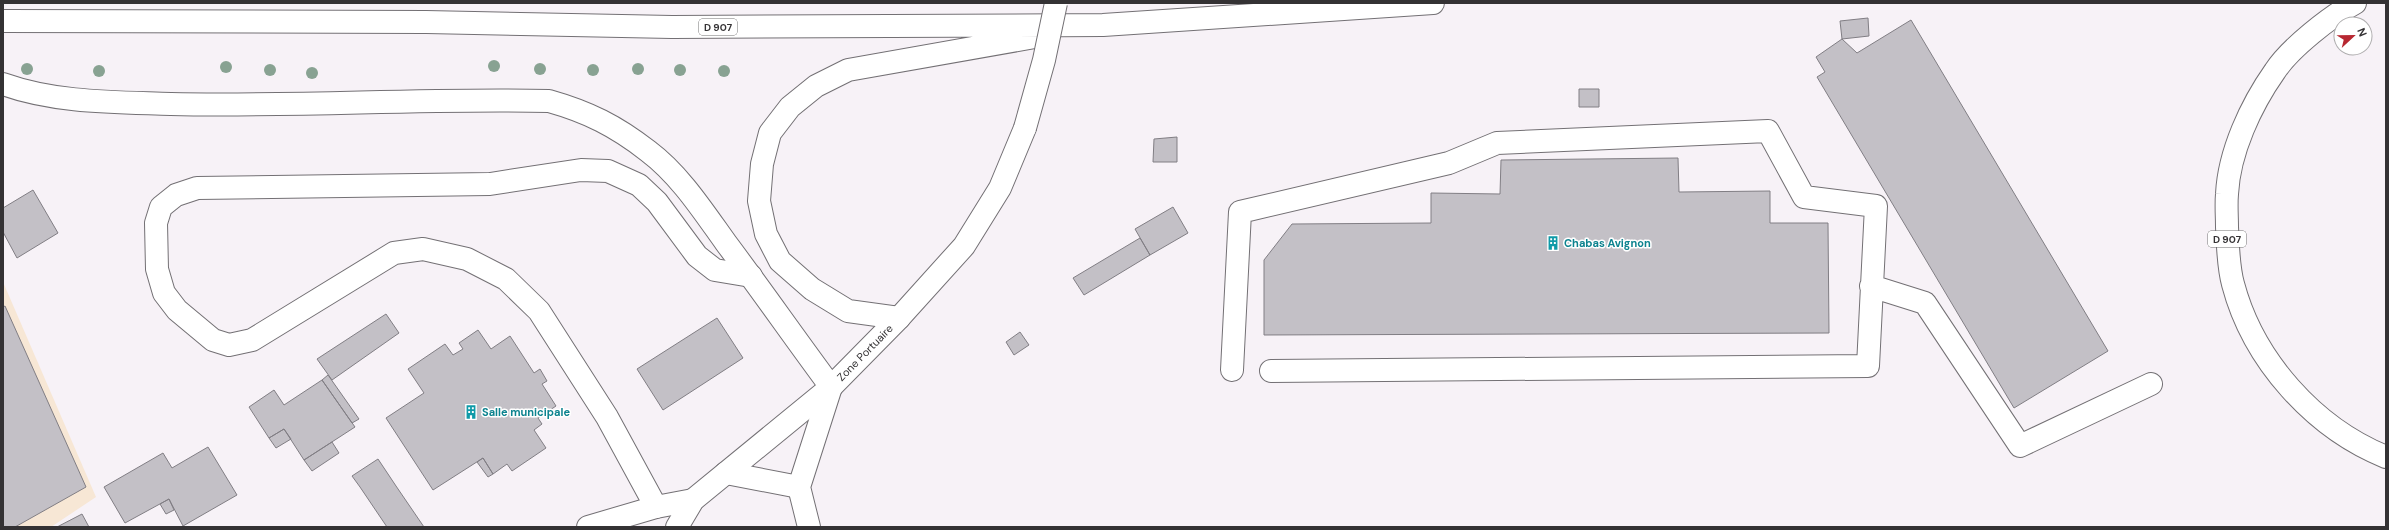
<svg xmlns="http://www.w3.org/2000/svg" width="2389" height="530" viewBox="0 0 2389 530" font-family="'DM Sans',sans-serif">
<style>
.commercial{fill:#f7e7d5}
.building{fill:#c3c0c6;stroke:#817e84}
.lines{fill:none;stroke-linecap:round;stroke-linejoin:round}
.service-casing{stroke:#737074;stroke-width:24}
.minor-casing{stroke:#737074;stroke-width:24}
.trunk-casing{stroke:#737074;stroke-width:24}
.service{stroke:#fff;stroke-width:22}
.minor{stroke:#fff;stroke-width:22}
.trunk{stroke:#fff;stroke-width:22}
.minor-bridge-casing{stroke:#737074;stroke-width:24;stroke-linecap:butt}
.minor-bridge{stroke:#fff;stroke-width:22}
.tree{fill:#88a292}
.labels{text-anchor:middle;stroke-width:3;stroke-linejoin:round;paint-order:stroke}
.shield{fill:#fff;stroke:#717071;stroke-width:1}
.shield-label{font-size:10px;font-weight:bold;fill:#343234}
.culture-label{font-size:11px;font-weight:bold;fill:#0d838f;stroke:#fff;text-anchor:start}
.street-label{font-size:11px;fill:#343234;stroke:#fff}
</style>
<rect width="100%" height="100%" fill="#f7f2f7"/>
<path class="commercial" d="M3,282L96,497L51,527H3Z"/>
<path class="building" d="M1868,18L1869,36L1842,39L1840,21Z
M1911,20L2108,351L2014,408L1817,77L1825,72L1816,57L1842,39L1857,53Z
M1579,89H1599V107H1579Z
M1177,137V162H1153L1154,139Z
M1678,158L1679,192L1770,191V223H1828L1829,333L1264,335V260L1292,224L1431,223V193L1500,194L1501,160Z
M33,190L58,233L17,258L3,232V208Z
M1173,207L1188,233L1150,255L1135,229Z
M1140,238L1150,255L1084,295L1073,278Z
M5,306L86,487L15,527H3V307Z
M386,314L399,333L332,380L317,359Z
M717,318L743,358L663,410L637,369Z
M478,330L491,349L510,336L534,373L540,369L547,381L542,384L556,406L538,418L542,424L534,430L546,448L512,471L507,464L493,474L483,458L433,490L386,418L424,393L408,369L445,344L453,355L463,349L459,343Z
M1020,332L1029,345L1014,355L1006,342Z
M328,375L359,419L352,423L322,380Z
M322,380L355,427L304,460L284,429L269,438L249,407L274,390L284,405Z
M284,429L291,439L276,448L269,438Z
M332,442L339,453L312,471L304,460Z
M208,447L237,495L183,526L169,499L125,523L104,487L163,453L172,468Z
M483,458L493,474L488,477L477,462Z
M378,459L396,486L424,527H387L360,487L352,476Z
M169,499L174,510L166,514L160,504Z
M82,514L89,527H57Z"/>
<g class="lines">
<defs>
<path id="service" d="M1871,286L1925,303L2020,446L2151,384
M1232,370L1240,212L1449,163L1497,143L1768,131L1804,197L1876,206L1868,366L1271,371
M656,507L607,417L539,311L506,279L467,259L423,249L394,253L252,340L229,345L213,340L177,310L164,293L157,269L156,223L161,207L176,195L197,188L490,184L581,170L608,171L639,185L657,202L697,256L715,270L751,276"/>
<g id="minor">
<path d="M726,473L799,487"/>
<path d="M588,527L656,507L693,500"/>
<path id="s1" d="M677,527L693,500L831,387L899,318L964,246L1000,188L1025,128"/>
<path d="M809,527L799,487L831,387"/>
</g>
<path id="trunk" d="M2355,3C2331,16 2290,48 2275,71C2251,105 2229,152 2227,194C2226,205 2227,216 2227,227C2228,246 2228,266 2233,284C2253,360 2314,428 2386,457
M3,21L426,22L672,27L1103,25L1433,3
M3,84C56,103 115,102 171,104C297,107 423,98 549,101C588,112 616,126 648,151C680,175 703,211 726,243C762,291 796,340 831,387
M899,318L848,311L812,289L780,261L766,234L759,201L762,164L770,133L790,107L816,86L848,70L1046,35"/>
</defs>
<use href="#service" class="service-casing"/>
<use href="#minor" class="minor-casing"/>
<use href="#trunk" class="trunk-casing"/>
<use href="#service" class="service"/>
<use href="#minor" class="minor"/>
<use href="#trunk" class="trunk"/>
<defs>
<path id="minor-bridge" d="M1025,128L1044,60L1056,3"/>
</defs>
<use href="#minor-bridge" class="minor-bridge-casing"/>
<use href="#minor-bridge" class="minor-bridge"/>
</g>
<g class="tree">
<circle cx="494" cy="66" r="6"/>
<circle cx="226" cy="67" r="6"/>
<circle cx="27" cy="69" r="6"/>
<circle cx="540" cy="69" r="6"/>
<circle cx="638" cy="69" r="6"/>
<circle cx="270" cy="70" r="6"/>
<circle cx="593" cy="70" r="6"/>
<circle cx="680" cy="70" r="6"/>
<circle cx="99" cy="71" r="6"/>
<circle cx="724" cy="71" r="6"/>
<circle cx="312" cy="73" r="6"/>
</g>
<defs>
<symbol id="building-bare" viewBox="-9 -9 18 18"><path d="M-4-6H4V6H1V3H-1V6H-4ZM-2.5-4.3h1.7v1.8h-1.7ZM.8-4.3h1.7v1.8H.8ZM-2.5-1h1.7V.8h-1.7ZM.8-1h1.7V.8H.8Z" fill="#0f9aa8" stroke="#fff" stroke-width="2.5" paint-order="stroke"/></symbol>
</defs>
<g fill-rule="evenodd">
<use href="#building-bare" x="1543" y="233" width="20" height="20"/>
<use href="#building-bare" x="461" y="402" width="20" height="20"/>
</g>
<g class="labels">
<g class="shield">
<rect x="699" y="19" width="38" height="16" rx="3"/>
<rect x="2208" y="231" width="38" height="16" rx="3"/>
</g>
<g class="shield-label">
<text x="718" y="31">D 907</text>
<text x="2227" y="243">D 907</text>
</g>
<g class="culture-label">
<text x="1564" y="247">Chabas Avignon</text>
<text x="482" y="416">Salle municipale</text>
</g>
<g class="street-label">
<text dy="4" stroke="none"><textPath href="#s1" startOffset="258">Zone Portuaire</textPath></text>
</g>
</g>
<rect width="2389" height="530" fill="none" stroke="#343234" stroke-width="8"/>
<g transform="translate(2353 36) rotate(68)"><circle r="19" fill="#ffffff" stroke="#aeadae"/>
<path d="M0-3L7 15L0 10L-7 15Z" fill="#b72731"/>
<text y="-6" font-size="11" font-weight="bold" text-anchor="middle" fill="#343234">N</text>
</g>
</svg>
